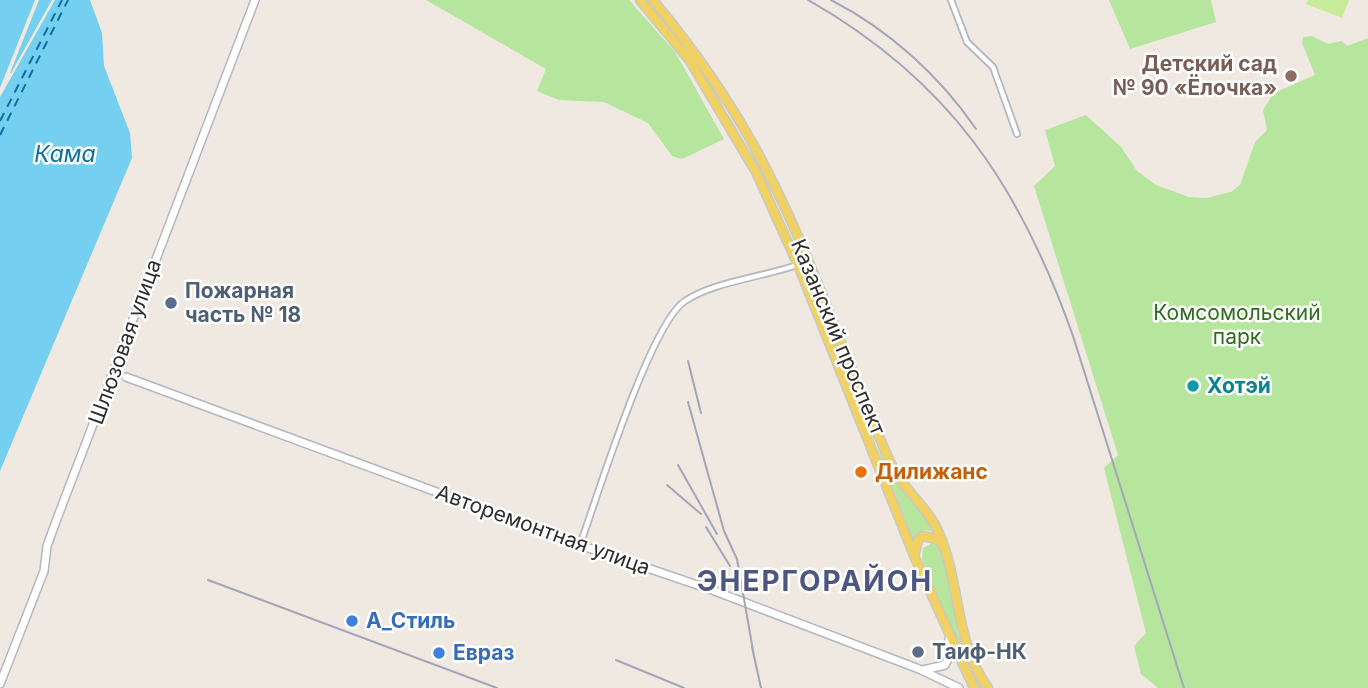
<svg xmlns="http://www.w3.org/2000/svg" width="1368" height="688" viewBox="0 0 1368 688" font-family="Inter,sans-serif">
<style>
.green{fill:#b6e59e}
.pitch{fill:#c9ec9a}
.water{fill:#75cff0}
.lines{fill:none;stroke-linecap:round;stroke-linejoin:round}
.ferry{stroke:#0d6fa3;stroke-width:2;stroke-dasharray:9 7;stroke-linecap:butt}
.street-casing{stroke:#b4b7c1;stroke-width:8}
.secondary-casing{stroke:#b4b7c1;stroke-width:10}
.primary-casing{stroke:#c9c9c9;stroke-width:11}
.street{stroke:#fff;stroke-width:4.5}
.secondary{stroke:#fff;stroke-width:7}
.primary{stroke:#f2d163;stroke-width:8}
.rail{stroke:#a3a6b8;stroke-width:2}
.education-dot{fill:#8d6e63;stroke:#fff;stroke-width:2.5}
.service-dot{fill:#5c6f8a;stroke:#fff;stroke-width:2.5}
.culture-dot{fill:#0f9aa8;stroke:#fff;stroke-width:2.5}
.food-dot{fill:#e8710a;stroke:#fff;stroke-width:2.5}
.shop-dot{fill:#3f7fe0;stroke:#fff;stroke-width:2.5}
.labels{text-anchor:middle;stroke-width:5;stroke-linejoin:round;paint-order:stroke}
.education-label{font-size:21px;font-weight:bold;fill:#785e54;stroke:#fff;text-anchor:end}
.service-label{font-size:21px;font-weight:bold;fill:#4e5e75;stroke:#fff;text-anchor:start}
.park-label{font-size:21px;fill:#2c6e1b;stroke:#fff}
.street-label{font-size:21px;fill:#2e2e2e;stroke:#fff}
.culture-label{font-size:21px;font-weight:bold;fill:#0d838f;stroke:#fff;text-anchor:start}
.food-label{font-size:21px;font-weight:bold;fill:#c56008;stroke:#fff;text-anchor:start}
.shop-label{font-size:21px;font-weight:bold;fill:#366cbe;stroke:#fff;text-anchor:start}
.water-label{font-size:23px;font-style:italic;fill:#0d6fa3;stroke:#fff}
.district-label{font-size:28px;font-weight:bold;letter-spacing:2px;fill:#4d5680;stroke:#fff}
</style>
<rect width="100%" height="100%" fill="#efe9e1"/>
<path class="green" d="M426,0H629L675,52L724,139L682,159L672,156L648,123L604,102L559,100L537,91L546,69Z
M1109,0H1211L1216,22L1130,49Z
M1312,36L1328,44L1342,41L1347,46L1368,38V688H1158L1141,674L1134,646L1146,633L1104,468L1118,455L1034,186L1055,166L1045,130L1086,115L1121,147L1137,171L1156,185L1189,197L1206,198L1231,192L1240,185L1255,142L1267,130L1263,110L1274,93L1315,75L1302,43L1303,37Z
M877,447L936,532L923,530L913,539Z
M932,543C954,552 953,615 959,637C965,655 972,672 982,688H978C953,649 939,602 922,559L923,548Z"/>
<path class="pitch" d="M1308,0H1349L1342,18L1306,4Z"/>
<path class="water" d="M0,0H35L0,88Z
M39,0H52L11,73H10Z
M55,0H90L102,33L104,66L130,133L132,158L0,471V97Z"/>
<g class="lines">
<path class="ferry" d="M0,121L62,0
M0,135L68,0"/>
<defs>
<path id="street" d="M951,0L967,42L993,67L1017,134
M580,545C597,498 650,324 685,301C713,282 763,277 797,265"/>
<path id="secondary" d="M126,377L577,544L712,590L919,669L959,688
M923,670L945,665L952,651L949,639
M0,684L44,571L47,546L58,516L255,0"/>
<path id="primary" d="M640,0L690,61L756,172L798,265L915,558L974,688
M653,0C691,46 726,95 755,148C810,248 844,360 891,464C903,490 928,507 939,533C961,584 954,641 988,688
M915,553L918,540L923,536L937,539L942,545"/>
</defs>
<use href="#street" class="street-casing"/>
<use href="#secondary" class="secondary-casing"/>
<use href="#primary" class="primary-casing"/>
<use href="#street" class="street"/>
<use href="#secondary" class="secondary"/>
<use href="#primary" class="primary"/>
<path class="rail" d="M808,0C949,80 1020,186 1073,336L1184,688
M831,0C888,29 940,76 976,129
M688,361L701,413
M688,402L724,531L737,559L754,656
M678,465L717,534
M667,485L701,514
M706,527L730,566
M208,580L497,688
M752,647L761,688
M616,660L684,688"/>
</g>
<circle class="education-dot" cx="1291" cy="76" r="7"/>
<g class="service-dot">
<circle cx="171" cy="303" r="7"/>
<circle cx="918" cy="652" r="7"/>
</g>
<circle class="culture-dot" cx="1193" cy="386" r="7"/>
<circle class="food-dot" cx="861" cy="472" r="7"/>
<g class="shop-dot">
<circle cx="352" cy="621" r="7"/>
<circle cx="439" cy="653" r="7"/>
</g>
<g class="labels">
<g class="education-label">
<text x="1277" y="71">Детский сад<tspan x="1277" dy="24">№ 90 «Ёлочка»</tspan></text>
</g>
<g class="service-label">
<text x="185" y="298">Пожарная<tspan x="185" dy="24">часть № 18</tspan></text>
<text x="932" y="659">Таиф-НК</text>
</g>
<g class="park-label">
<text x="1237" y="320">Комсомольский<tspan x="1237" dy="24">парк</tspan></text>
</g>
<g class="street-label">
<text transform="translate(838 337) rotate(67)" y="7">Казанский проспект</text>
<text transform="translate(125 342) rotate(-70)" y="7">Шлюзовая улица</text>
<text transform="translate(543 530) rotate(20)" y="7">Авторемонтная улица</text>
</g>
<g class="culture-label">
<text x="1207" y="393">Хотэй</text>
</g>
<g class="food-label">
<text x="875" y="479">Дилижанс</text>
</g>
<g class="shop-label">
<text x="366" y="628">А_Стиль</text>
<text x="453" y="660">Евраз</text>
</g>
<g class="water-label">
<text x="65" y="162">Кама</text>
</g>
<g class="district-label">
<text x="815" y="591">ЭНЕРГОРАЙОН</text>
</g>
</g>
</svg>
